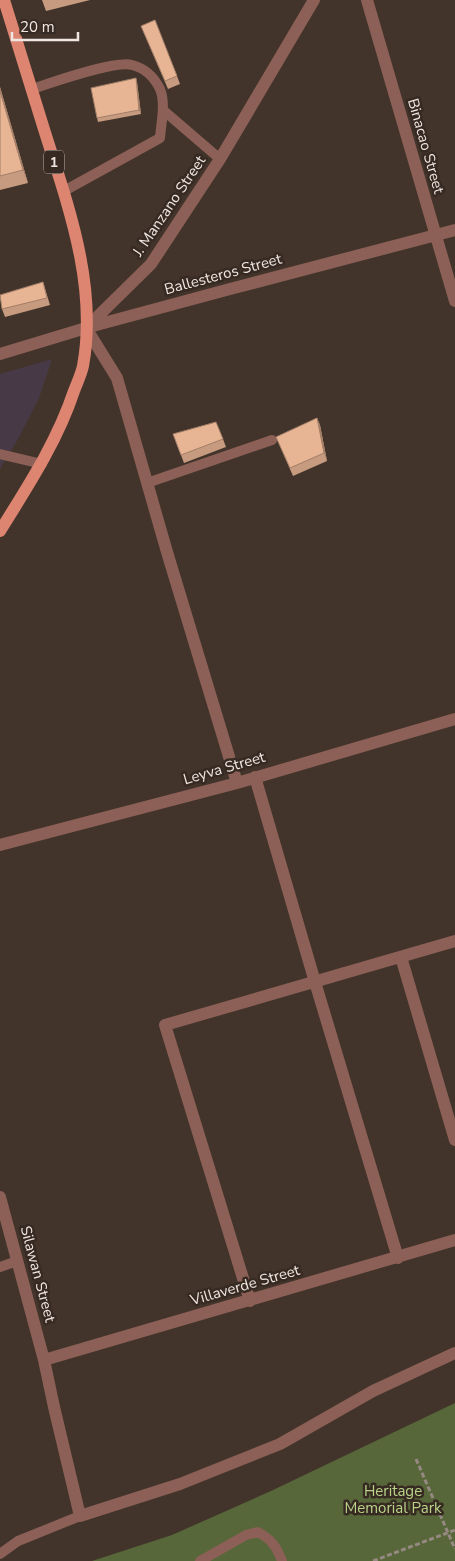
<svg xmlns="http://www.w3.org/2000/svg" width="455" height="1561" viewBox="0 0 455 1561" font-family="'Nunito Sans',sans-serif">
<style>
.commercial{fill:#483947}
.green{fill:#576739}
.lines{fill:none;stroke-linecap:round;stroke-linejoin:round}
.path{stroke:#958982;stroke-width:3;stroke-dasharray:5 2.5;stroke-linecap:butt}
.service{stroke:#8c6056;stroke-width:10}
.minor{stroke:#8c6056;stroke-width:12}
.tertiary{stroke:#8c6056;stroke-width:12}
.primary{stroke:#dd8571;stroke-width:12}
.wall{fill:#c79b7f}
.shaded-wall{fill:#a27e68}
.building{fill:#e7b494;stroke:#a27e68}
.labels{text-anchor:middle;stroke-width:5;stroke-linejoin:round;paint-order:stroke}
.shield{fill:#372a22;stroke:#b8aea8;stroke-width:1}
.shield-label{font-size:14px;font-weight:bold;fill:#f0e6e1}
.street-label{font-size:15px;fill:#f0e6e1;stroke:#372a22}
.park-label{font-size:15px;fill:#b8d388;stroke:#372a22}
</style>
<rect width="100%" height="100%" fill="#42342b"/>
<path class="commercial" d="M52,359L39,398L18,439L0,469V374Z"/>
<path class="green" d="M455,1403V1561H92L172,1535L271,1491Z"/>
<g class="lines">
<path class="path" d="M416,1459L455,1549
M373,1561L455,1530"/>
<path class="service" d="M32,89C51,83 115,60 132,65C145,68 154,77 160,89C166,104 161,123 160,138L64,191
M163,110L220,159
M0,454L42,464
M147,483L272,440
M0,1267L17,1261
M0,1554L18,1541L80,1516
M200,1561L246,1535L258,1532C272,1540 276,1546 282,1561"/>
<path class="minor" d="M367,0L455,301
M0,354L86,328L117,378L167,552L237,783
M255,777L315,982L398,1258
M0,845L237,783L455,719
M401,957L455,1140
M0,1197L44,1360L54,1407L80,1516L180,1484L280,1444L373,1391L455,1353
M250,1301L165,1025L455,941
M44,1360L455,1240"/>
<path class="tertiary" d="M89,327L230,289L455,230
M86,328L151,264L220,159L314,0"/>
<path class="primary" d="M0,531C28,486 57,442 74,391C77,383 81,375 83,366C98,284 67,203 43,126C30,84 17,42 4,0"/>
</g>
<path class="wall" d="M42,0H90L46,11Z
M141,26L177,76L180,84L168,89Z
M137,82L141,114L98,122L97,118Z
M0,87L28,183L0,190Z
M43,282L50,305L5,317L2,309Z
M317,418L320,425L327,461L293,476L276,437Z
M223,439L226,447L184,463L176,442Z"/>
<path class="shaded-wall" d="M136,78L137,82L141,114L139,110Z
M0,87L28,183L23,170L0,91Z
M317,418L320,425L327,461L324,453Z"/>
<path class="building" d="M155,20L177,76L165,81L141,26Z
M136,78L139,110L97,118L91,88Z
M0,91L23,170L0,176Z
M43,282L47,298L2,309L0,295Z
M317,418L324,453L290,468L276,437Z
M216,422L223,439L181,455L173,434Z"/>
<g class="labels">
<rect class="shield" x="44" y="150.5" width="20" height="23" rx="4"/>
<g class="shield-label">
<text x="54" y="167">1</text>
</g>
<g class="street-label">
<text transform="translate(426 146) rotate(74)" y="5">Binacao Street</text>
<text transform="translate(169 206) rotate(-56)" y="5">J. Manzano Street</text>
<text transform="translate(223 274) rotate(-15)" y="5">Ballesteros Street</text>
<text transform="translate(224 768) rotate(-16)" y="5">Leyva Street</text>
<text transform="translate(38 1274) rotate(75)" y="5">Silawan Street</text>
<text transform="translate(245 1285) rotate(-16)" y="5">Villaverde Street</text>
</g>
<g class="park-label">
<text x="393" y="1496">Heritage<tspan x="393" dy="17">Memorial Park</tspan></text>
</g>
</g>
<path d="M12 32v8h66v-8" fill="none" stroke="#f0e6e1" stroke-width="2.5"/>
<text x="20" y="32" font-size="15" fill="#f0e6e1" stroke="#372a22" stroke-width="4" paint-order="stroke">20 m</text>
</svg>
